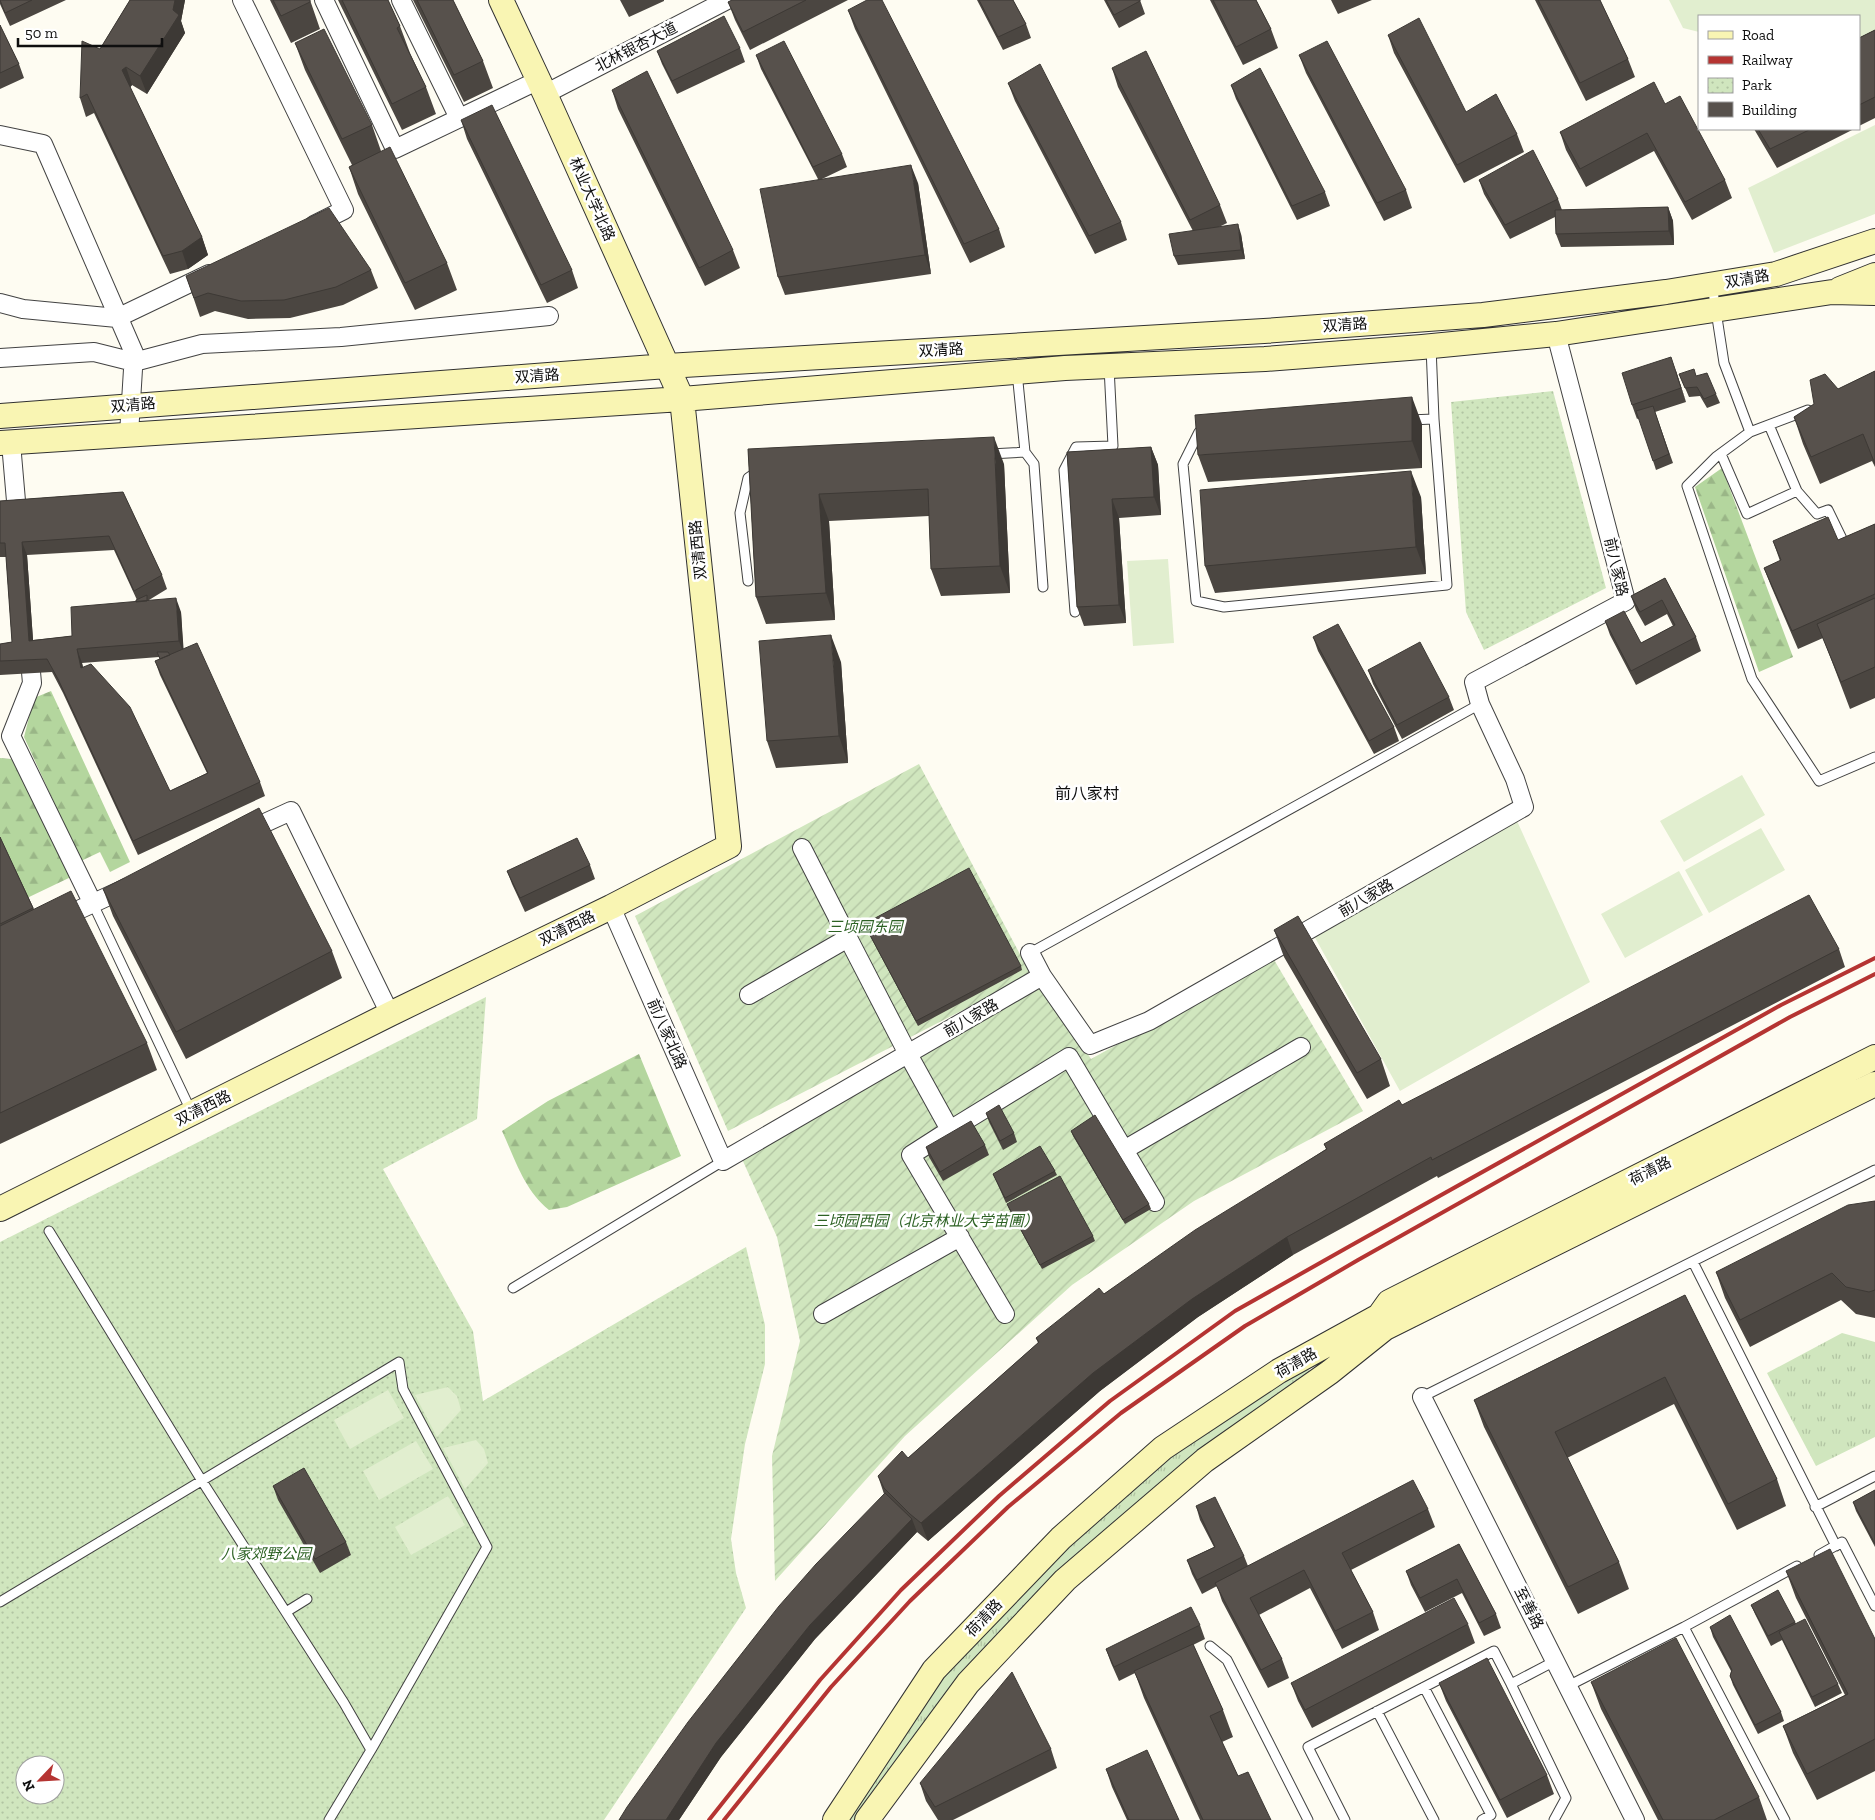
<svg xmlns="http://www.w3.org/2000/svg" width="1875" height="1820" viewBox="0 0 1875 1820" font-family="'Zilla Slab','Noto Sans SC',serif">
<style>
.grass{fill:url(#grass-tufts)}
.forest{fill:url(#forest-firs)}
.park{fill:url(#park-dots);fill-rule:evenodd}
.garden{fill:url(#garden-furrows)}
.pitch{fill:#e1eecf}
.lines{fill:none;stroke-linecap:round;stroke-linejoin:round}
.lane-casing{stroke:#424242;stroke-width:11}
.street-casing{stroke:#424242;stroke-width:20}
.secondary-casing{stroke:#313131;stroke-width:26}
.lane{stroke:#fff;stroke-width:9}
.street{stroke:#fff;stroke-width:18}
.secondary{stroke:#f9f5b3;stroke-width:24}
.rail{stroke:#b53432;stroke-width:4}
.wall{fill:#4b4641;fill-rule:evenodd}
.shaded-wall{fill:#3d3935}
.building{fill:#57514c;stroke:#3d3935}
.labels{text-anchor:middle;stroke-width:5;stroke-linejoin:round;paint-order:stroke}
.street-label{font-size:15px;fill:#0f0f0f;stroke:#fff}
.park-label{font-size:15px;font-style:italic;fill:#2d6224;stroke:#fff}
.neighbourhood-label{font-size:16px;fill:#0f0f0f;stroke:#fff}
</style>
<defs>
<pattern id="grass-tufts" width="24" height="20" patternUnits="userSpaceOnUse" patternTransform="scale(1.25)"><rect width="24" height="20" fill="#d0e6be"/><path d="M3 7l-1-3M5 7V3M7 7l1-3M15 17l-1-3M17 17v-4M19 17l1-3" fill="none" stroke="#b1c4a2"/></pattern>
<pattern id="forest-firs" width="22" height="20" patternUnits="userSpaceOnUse" patternTransform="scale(1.25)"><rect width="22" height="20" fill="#b4d69e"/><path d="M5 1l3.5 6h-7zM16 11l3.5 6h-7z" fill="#9ab687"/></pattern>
<pattern id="park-dots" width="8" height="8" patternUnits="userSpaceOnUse" patternTransform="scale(1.25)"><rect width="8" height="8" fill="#d0e6be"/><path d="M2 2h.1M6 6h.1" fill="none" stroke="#b1c4a2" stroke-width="1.8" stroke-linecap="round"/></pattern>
<pattern id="garden-furrows" width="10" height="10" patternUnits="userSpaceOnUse" patternTransform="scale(1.25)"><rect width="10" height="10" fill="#d0e6be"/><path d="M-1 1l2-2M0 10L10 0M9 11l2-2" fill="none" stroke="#b1c4a2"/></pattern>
</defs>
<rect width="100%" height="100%" fill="#fefcf2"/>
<path class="grass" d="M1842,1333L1875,1342V1437L1816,1466L1767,1373Z
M1307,1370L1314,1372L1065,1576L866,1820H849L937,1685L995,1618L1065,1546L1181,1446L1250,1399Z"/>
<path class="forest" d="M1722,468L1793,657L1759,672L1695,487Z
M51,691L130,862L110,872L100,852L81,861L24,737L34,698Z
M0,758L11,759L23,768L73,876L27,898L0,840Z
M639,1054L681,1156L567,1207L549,1210C524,1190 515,1159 502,1131L548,1101Z"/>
<path class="park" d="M1553,391L1606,588L1484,650L1466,612L1451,402Z
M486,997L477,1119L383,1169L473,1331L483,1401L746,1247L765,1325V1364L745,1444L731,1539L736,1573L746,1608L604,1820H0V1242ZM25,1765H55V1795H25Z"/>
<path class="garden" d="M919,764L1031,975L728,1131L635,916Z
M1273,958L1363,1111L1194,1201L1072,1285L905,1436L775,1581L772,1456L800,1341L777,1237L742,1159L1043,985L1091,1059Z"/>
<path class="pitch" d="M1669,0H1875V32L1859,41V16H1699V32L1683,28Z
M1875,125V214L1774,253L1748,188Z
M1168,559L1174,643L1133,646L1127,561Z
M1742,775L1765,815L1684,862L1660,821Z
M1517,821L1590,982L1400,1091L1313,934Z
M1761,828L1785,870L1709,913L1685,870Z
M1679,871L1703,915L1625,958L1601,914Z
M448,1387L457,1396L461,1410L437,1437L415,1395Z
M388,1390L404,1418L350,1449L334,1420Z
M476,1440L484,1449L488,1463L465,1489L443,1448Z
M416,1441L433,1469L379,1500L363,1471Z
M448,1496L465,1525L411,1555L395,1527Z"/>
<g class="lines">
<defs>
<path id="lane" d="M1712,285L1724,363L1750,432L1716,457L1687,486L1752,679L1819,781L1875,757
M1017,372L1025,452L1034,464L1043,587
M1409,420L1434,419L1431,347
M1769,425L1797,491
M1207,431L1199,432L1183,464L1196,601L1224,607L1447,585L1434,419
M1750,432L1808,410
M990,454L1025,452
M1721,454L1747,514L1797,491L1817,514L1828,510L1846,547
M748,581L740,513L748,478L758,471
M1075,612L1064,470L1076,447L1113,446L1109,367
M93,904L192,1113
M1030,953L1480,704
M49,1231L202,1481L344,1703L371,1750L329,1820
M1693,1262L1836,1546
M513,1288L723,1161
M1422,1397L1875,1170
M1815,1507L1875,1476
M1819,1555L1842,1542L1875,1606
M0,1602L399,1362L403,1389L487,1547L371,1750
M286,1612L307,1599
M1210,1646L1227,1660L1308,1820
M1568,1686L1684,1627
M1424,1687L1491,1815L1482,1820
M1377,1711L1434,1820
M1345,1820L1308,1747L1494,1651L1511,1684
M1554,1820L1566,1798L1511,1684L1555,1661
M1785,1820L1684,1627L1797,1566"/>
<path id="street" d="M242,0L344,210L314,225
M324,0L395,149L539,80
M401,0L459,118
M545,94L727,0
M0,135L43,144L134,353L129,434
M0,303L23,309L117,318L209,274
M0,358L94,352L134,362L202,344L341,337L549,316
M11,443L18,524
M29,650L32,683L11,736L93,904
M245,832L291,811L390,1014
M802,848L848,938
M611,907L723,1161L1042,976L1090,1045L1149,1021L1524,807L1515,779L1480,704L1474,682L1626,601L1556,334
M59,919L126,888
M1030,953L1042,976
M749,995L848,938L908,1054L950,1130L1069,1057L1155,1202
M950,1130L911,1155L1005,1314
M1124,1150L1301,1047
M823,1314L960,1237
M1422,1397L1635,1820"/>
<path id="secondary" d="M1840,289L1875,275
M0,416L667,366L1264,331L1483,315L1666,292L1776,274L1875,241
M0,443L682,399L1065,368L1265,359L1422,347L1556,334L1832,292L1875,293
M0,1209L390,1014L611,907L729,846L682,399L545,94L501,0
M835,1820L934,1670L1061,1538L1163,1448L1279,1371L1379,1316L1389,1302L1875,1057
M867,1820L968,1683L1065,1580L1205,1460L1330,1372L1385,1328L1875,1084"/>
</defs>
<use href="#lane" class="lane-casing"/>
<use href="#street" class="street-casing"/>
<use href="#secondary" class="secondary-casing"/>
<use href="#lane" class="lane"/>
<use href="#street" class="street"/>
<use href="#secondary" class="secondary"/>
<path class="rail" d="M709,1820L820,1680L901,1590L999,1496L1110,1401L1235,1311L1350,1246L1781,1005L1875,958
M724,1820L831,1687L910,1601L1008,1507L1121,1413L1245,1326L1358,1260L1790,1017L1875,974"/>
</g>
<path class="wall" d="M0,0H66L10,26L0,4Z
M130,0H185L181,21L185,33L147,94L132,85L130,87L202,237L208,255L188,269L170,274L94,113L86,117L80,98L100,49Z
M270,0H310L320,29L291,43Z
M338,0H388L400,26L410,53L426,87L436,114L402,130Z
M413,0H453L483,61L493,88L464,102Z
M620,0H664V1L629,17Z
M732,0H848L750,50L735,20L728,2Z
M977,0H1013L1026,24L1031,38L1003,50Z
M1104,0H1140L1145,14L1119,28Z
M1210,0H1256L1271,29L1278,48L1243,65Z
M1331,0H1372L1338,14Z
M1535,0H1600L1628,59L1635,77L1586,101Z
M848,10L999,229L1005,247L970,263L855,29Z
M0,25L19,64L24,78L0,89Z
M1875,30V118L1859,126V38Z
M1388,35L1466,112L1517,134L1524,152L1464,183L1394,53Z
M295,43L372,125L381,151L447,263L457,290L415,310L358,194L349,167L352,165L305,70Z
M740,48L745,62L677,94L662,64L657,51Z
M756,55L842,154L847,167L822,179L918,183L931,274L785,295L778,277L818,179L761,69Z
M1299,55L1406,190L1412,208L1384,221L1306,73Z
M1112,68L1220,205L1227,223L1219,227L1241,234L1245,259L1178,265L1174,256L1193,231L1118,87Z
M1008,83L1121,222L1127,240L1095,254L1015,101Z
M1231,85L1325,192L1330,206L1297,220L1236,99Z
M612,90L733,250L740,268L705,286L618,109Z
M1665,104L1725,180L1732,198L1692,220L1654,151L1586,187L1566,150L1560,132Z
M461,120L572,270L578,288L547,303L467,139Z
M1754,129H1854L1777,168Z
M1479,180L1558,199L1562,210L1668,207L1673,221L1674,245L1561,247L1556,234L1555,217L1510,239L1484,194Z
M371,270L378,288L343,305L290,318L248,319L215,311L200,317L186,276Z
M1676,371L1686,402L1655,412L1673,463L1656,470L1639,418L1637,419L1632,405Z
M1875,371V467L1872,461L1820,484L1803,444L1794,417L1838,389Z
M1679,374L1697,376L1716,394L1720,403L1707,408L1700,396L1689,397Z
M1422,424V468L1208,482L1198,455Z
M1151,447L1158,465L1161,515L1119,518L1126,623L1084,626L1077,607L1067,452Z
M748,449L1004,464L1010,593L941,596L931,569L929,516L829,521L835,620L766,624L756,597Z
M123,492L162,575L167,589L149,600V601L181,612L183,649L260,782L265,796L138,855L63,693L52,672L0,675V644L12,642L6,557H0V501ZM114,550L137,600L136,602L72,636L33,640L27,555ZM159,657L160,659L155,661L160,675L207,773L170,791L83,667L82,663Z
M1421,497L1426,574L1215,593L1205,566Z
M1875,524V698L1850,709L1823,638L1798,649L1771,586L1764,568L1780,561L1773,541L1838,540Z
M1665,578L1696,637L1701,651L1636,685L1610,635L1605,621L1641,643L1673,626L1667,614L1645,626L1636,610L1631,596Z
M1313,637L1394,727L1399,741L1374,754L1318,651Z
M841,662L848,763L776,768L767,741Z
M1368,670L1449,697L1454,710L1402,739L1373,684Z
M0,837L34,909L147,1043L157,1070L0,1144Z
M590,865L595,879L525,912L512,884L507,871Z
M103,889L332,951L342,978L186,1059L113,916Z
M864,924L1021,966L1022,970L918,1026L866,928Z
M1274,930L1381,1059L1390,1086L1367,1099L1284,957Z
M1839,949L1845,967L1438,1178L1437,1176L1293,1255L1198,1317L1100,1391L928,1541L917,1532L815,1639L721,1757L679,1820H619L884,1494L878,1476L908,1458L1038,1343L1036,1338L1326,1149L1324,1144L1402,1105Z
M986,1113L1014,1133L1017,1142L1003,1150L989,1122Z
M1071,1131L1149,1204L1151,1209L1125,1224L1073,1136Z
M985,1145L989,1155L943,1181L929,1157L926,1147Z
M1055,1171L1057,1175L1006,1203L993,1174Z
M1875,1201V1318L1856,1314L1841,1300L1750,1347L1725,1298L1716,1272Z
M1007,1204L1093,1236L1095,1241L1042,1269L1009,1209Z
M1685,1295L1777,1479L1786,1506L1737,1530L1674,1404L1567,1458L1619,1562L1629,1589L1578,1614L1484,1427L1474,1400Z
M273,1486L346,1542L351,1555L320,1573L278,1500Z
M1875,1490V1547L1856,1511L1853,1502Z
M1196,1506L1244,1556L1248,1566L1428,1509L1435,1527L1351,1570L1373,1612L1379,1630L1342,1649L1310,1588L1259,1615L1282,1659L1289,1678L1268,1688L1222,1601L1217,1586L1202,1594L1192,1574L1187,1560L1214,1547L1200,1520Z
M1459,1544L1496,1614L1501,1628L1484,1636L1462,1593L1425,1612L1411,1585L1406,1571Z
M1786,1571L1875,1639V1771L1817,1800L1793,1753L1783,1726L1845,1695L1796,1598Z
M1751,1605L1795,1622L1838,1684L1842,1693L1815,1707L1782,1640L1771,1646L1755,1614Z
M1468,1624L1475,1643L1312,1728L1298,1701L1291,1683Z
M1200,1625L1205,1639L1193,1645L1223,1710L1233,1737L1222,1742L1238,1776L1271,1820H1200L1144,1698L1135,1673L1119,1681L1111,1663L1106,1649Z
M1710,1627L1781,1712L1784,1721L1758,1734L1733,1685L1730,1676L1731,1671L1713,1637Z
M1591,1682L1759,1797L1767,1820H1658L1601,1709Z
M1439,1683L1547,1775L1554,1794L1507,1818L1446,1701Z
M1051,1749L1057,1768L953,1820H938L926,1801L920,1783Z
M1106,1769L1179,1820H1127L1112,1787Z"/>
<path class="shaded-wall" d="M175,0H185L181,21L185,33L147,94L140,76L173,10Z
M126,67L132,85L129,89L122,70Z
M911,165L918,183L931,274L925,255Z
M1668,207L1673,221L1674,245L1669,231Z
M1238,224L1241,234L1245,259L1241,250Z
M202,237L208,255L188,269L182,251Z
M1671,357L1676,371L1686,402L1681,388Z
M1412,397L1422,424V468L1412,441Z
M994,437L1004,464L1010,593L1000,566Z
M1151,447L1158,465L1161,515L1154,497Z
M1411,471L1421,497L1426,574L1416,547Z
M819,494L829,521L835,620L826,593Z
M1112,499L1119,518L1126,623L1119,605Z
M22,542L27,555L34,654L29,641Z
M176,598L181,612L184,655L179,641Z
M831,635L841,662L848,763L839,736Z
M77,649L82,663L86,682L81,668Z
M1287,1237L1293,1255L1198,1317L1100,1391L928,1541L921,1523L1093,1373L1192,1299Z
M912,1519L917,1532L815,1639L721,1757L679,1820H666L716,1743L810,1625Z"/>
<path class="building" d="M0,0H32L5,13Z
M130,0H175L173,10L179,15L140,76L126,67L122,70L202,237L182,251L163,256L87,94L80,98L82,41L100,49Z
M273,0H310V2L281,16Z
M342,0H388L400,26L397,28L426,87L392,104Z
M417,0H453L483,61L454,75Z
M732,0H806L743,32L728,2Z
M867,0H882L999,229L964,244L848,10Z
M979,0H1013L1026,24L998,37Z
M1106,0H1140V1L1114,15Z
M1213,0H1256L1271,29L1236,47Z
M1538,0H1600L1628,59L1580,83Z
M724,16L740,48L672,81L657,51Z
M1419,18L1466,112L1496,94L1517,134L1457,165L1388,35Z
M0,25L19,64L0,73Z
M324,29L372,125L342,139L295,43Z
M1875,30V97L1859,105V38Z
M784,41L842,154L813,167L756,55Z
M1327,41L1406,190L1377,203L1299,55Z
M1146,51L1220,205L1190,220L1112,68Z
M1040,64L1121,222L1089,236L1008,83Z
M1260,68L1325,192L1292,206L1231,85Z
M647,71L733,250L699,268L612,90Z
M1654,82L1665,104L1680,96L1725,180L1685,202L1647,133L1580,169L1560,132Z
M492,105L572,270L541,285L461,120Z
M1758,129H1811L1770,149Z
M390,147L447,263L405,283L349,167Z
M1533,150L1558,199L1505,225L1479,180Z
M911,165L925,255L778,277L760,189Z
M1668,207L1669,231L1556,234L1555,210Z
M329,208L371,270L336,287L284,300L241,301L208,293L194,298L186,276Z
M1238,224L1241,250L1174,256L1169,234Z
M1671,357L1681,388L1632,405L1622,373Z
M1694,369L1696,376L1707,373L1716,394L1704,399L1697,387L1685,388L1679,374Z
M1875,371V464L1863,434L1811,457L1794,417L1814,404L1810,380L1825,374L1838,389Z
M1412,397V441L1198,455L1195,415Z
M1653,406L1669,454L1653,461L1636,411Z
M994,437L1000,566L931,569L928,489L819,494L826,593L756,597L748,449Z
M1151,447L1154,497L1112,499L1119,605L1077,607L1067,452Z
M1411,471L1416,547L1205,566L1200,490Z
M123,492L162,575L134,591L109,536L22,542L29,641L72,636L71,607L176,598L179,641L77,649L81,668L91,664L130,707L170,791L208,773L155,661L197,643L260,782L133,841L58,679L47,659L0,661V644L12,642L5,543H0V501Z
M1828,517L1838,540L1875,524V594L1792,631L1764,568L1781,560L1773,541Z
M1665,578L1696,637L1631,671L1605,621L1624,611L1641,643L1675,625L1662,600L1640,612L1631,596Z
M147,595V601L136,602V600Z
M1875,598V667L1841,682L1817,624Z
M1338,624L1394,727L1369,741L1313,637Z
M831,635L839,736L767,741L759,641Z
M1420,642L1449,697L1397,725L1368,670Z
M157,652H168L170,655L160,659Z
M259,808L332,951L176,1032L103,889Z
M0,837L33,908L0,924Z
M577,838L590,865L520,898L507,871Z
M969,868L1021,966L916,1021L864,924Z
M71,891L147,1043L0,1113V926Z
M1809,895L1839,949L1432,1160L1431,1157L1287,1237L1192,1299L1093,1373L921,1523L910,1514L884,1488L878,1476L902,1451L908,1458L1039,1342L1036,1338L1099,1288L1104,1294L1195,1230L1327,1149L1324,1144L1399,1100L1402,1105Z
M1298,916L1381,1059L1357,1073L1274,930Z
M999,1105L1014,1133L1000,1141L986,1113Z
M1095,1115L1149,1204L1123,1220L1071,1131Z
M971,1121L985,1145L940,1172L926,1147Z
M1040,1146L1055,1171L1005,1198L993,1174Z
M1060,1176L1093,1236L1040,1265L1007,1204Z
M1875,1201V1290L1869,1292L1846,1287L1832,1273L1740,1320L1716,1272L1848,1205Z
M1685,1295L1777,1479L1728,1504L1665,1377L1555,1432L1619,1562L1568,1587L1474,1400Z
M304,1468L346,1542L315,1559L273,1486Z
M1413,1480L1428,1509L1342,1553L1373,1612L1335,1631L1304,1570L1250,1598L1282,1659L1261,1670L1215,1583Z
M1875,1490V1544L1853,1502Z
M885,1493L912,1519L810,1625L716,1743L666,1820H619L627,1807L688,1722L779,1606L816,1564Z
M1215,1497L1244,1556L1197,1580L1187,1560L1215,1547L1196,1506Z
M1459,1544L1496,1614L1479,1623L1457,1579L1420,1598L1406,1571Z
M1830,1549L1875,1639V1739L1807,1774L1783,1726L1848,1694L1786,1571Z
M1778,1590L1795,1622L1768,1636L1751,1605Z
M1454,1598L1468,1624L1305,1710L1291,1683Z
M1191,1607L1200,1625L1114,1667L1106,1649Z
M1730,1615L1781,1712L1755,1725L1730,1676L1732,1670L1710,1627Z
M1805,1619L1838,1684L1812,1697L1779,1632Z
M1676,1638L1759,1797L1714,1820H1663L1591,1682Z
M1193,1644L1223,1710L1210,1716L1238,1776L1248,1772L1271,1820H1203L1134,1671Z
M1487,1658L1547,1775L1500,1800L1439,1683Z
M1012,1672L1051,1749L935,1807L920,1783Z
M1147,1750L1179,1820H1129L1106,1769Z"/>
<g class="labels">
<g class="street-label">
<text transform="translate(636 47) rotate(-27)" y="5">北林银杏大道</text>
<text transform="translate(592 199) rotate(66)" y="5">林业大学北路</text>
<text transform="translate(1747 279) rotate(-10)" y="5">双清路</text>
<text transform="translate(1345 325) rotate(-4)" y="5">双清路</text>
<text transform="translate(941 350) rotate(-3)" y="5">双清路</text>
<text transform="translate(537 376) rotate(-4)" y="5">双清路</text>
<text transform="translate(133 405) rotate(-5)" y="5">双清路</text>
<text transform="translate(698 550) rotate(-96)" y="5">双清西路</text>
<text transform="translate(1616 567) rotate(77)" y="5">前八家路</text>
<text transform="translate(1366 898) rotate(-30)" y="5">前八家路</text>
<text transform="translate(567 928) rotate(-26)" y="5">双清西路</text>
<text transform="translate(971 1018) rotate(-30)" y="5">前八家路</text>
<text transform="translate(667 1034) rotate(66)" y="5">前八家北路</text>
<text transform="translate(203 1108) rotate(-27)" y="5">双清西路</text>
<text transform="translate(1650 1171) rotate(-27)" y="5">荷清路</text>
<text transform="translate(1296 1363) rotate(-30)" y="5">荷清路</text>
<text transform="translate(1529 1608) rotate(63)" y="5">至善路</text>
<text transform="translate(984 1618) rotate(-47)" y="5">荷清路</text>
</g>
<g class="park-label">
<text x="865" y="932">三顷园东园</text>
<text x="926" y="1226">三顷园西园（北京林业大学苗圃）</text>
<text x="266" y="1559">八家郊野公园</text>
</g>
<g class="neighbourhood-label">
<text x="1087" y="799">前八家村</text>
</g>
</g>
<rect x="1698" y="15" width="162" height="115" fill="#ffffff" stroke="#9f9f9f"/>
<rect x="1708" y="31" width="25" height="8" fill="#f9f5b3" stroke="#9f9f9f"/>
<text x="1742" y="40" font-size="15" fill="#0f0f0f">Road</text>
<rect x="1708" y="56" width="25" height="8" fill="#b53432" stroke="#9f9f9f"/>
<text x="1742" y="65" font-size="15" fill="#0f0f0f">Railway</text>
<rect x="1708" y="78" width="25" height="15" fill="url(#park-dots)" stroke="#9f9f9f"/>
<text x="1742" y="90" font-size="15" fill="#0f0f0f">Park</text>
<rect x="1708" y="102" width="25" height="15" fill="#57514c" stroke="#9f9f9f"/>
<text x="1742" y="115" font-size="15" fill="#0f0f0f">Building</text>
<g transform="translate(40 1780) rotate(245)"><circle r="24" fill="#ffffff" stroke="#9f9f9f"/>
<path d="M0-4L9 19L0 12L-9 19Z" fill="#b53432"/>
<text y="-8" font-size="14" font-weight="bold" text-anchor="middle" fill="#0f0f0f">N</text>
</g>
<path d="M18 38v8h144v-8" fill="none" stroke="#0f0f0f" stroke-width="2.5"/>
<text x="25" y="38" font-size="15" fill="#0f0f0f" stroke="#ffffff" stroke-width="4" paint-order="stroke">50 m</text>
</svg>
